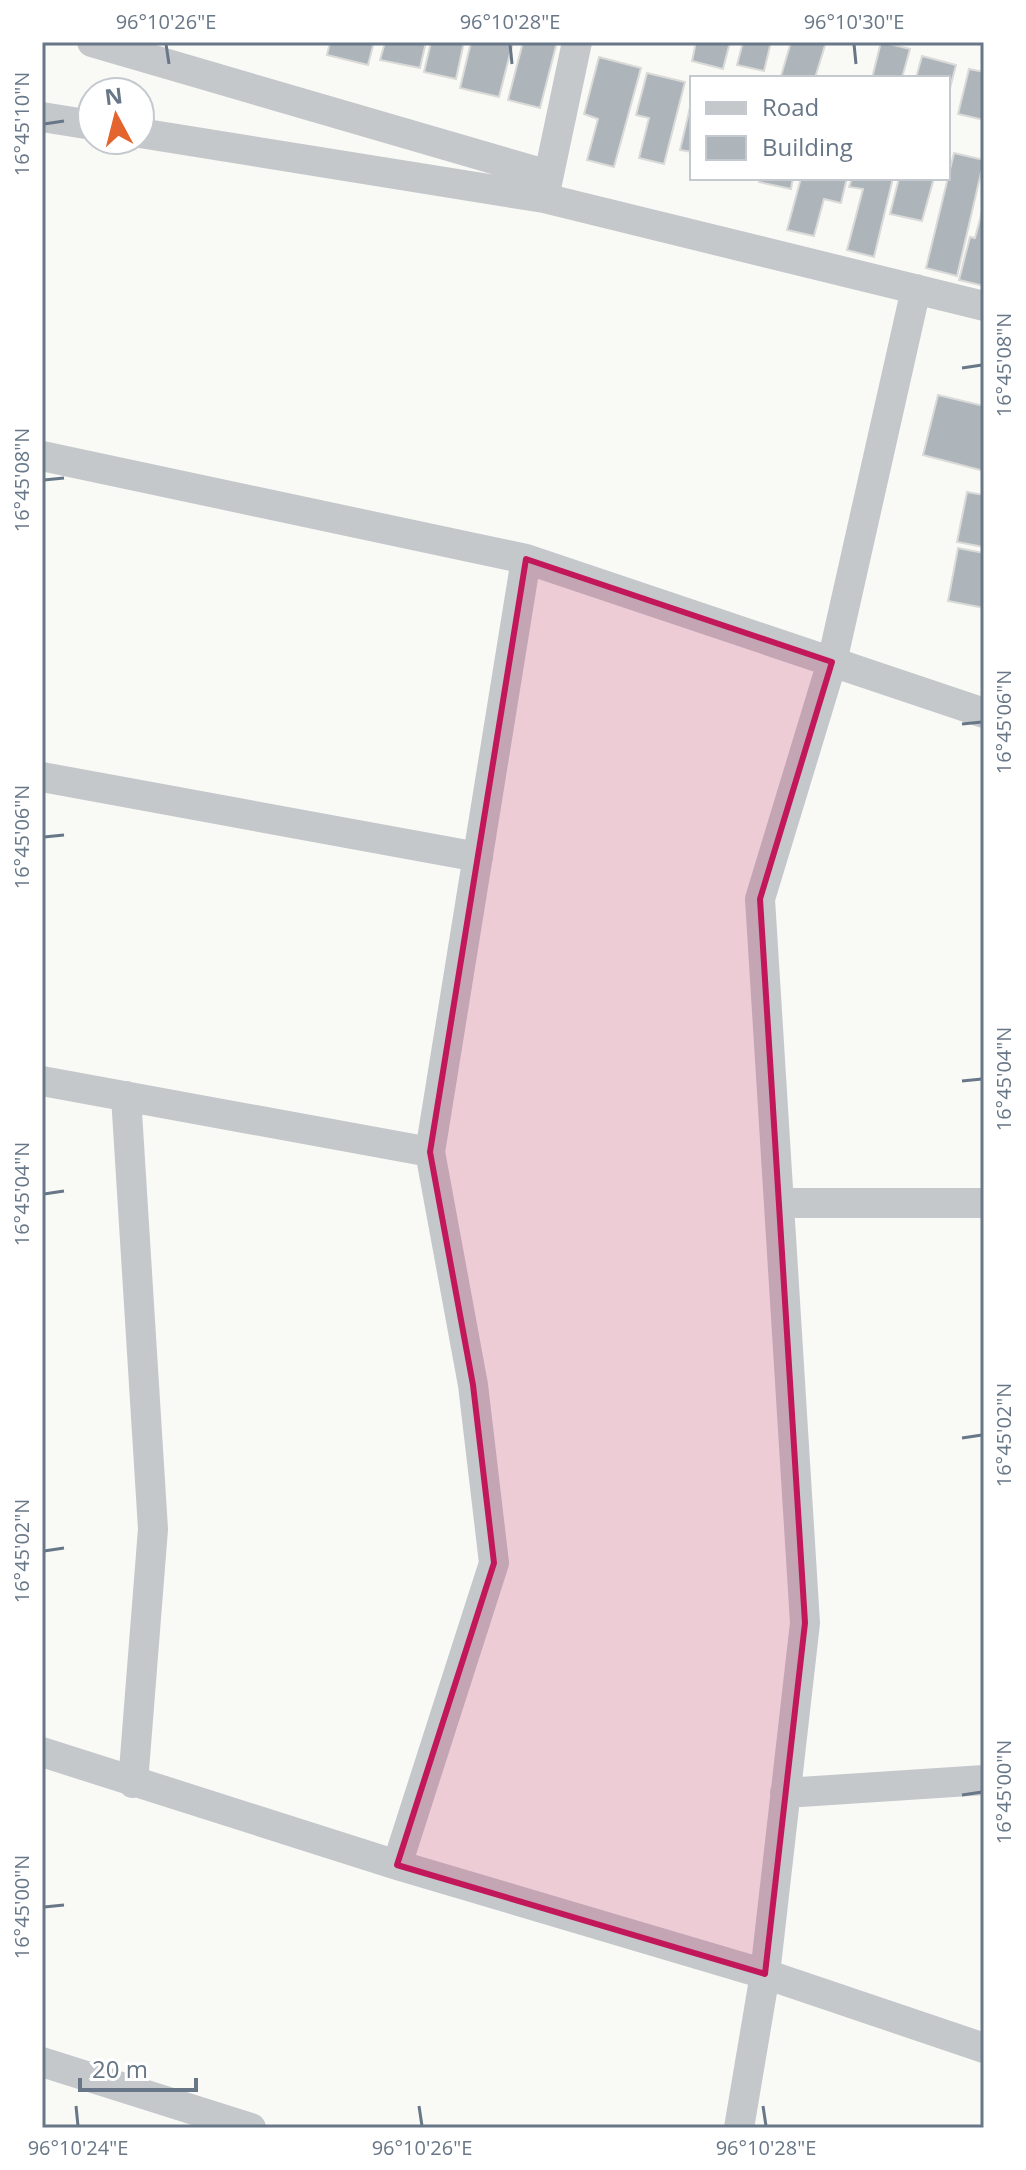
<svg xmlns="http://www.w3.org/2000/svg" width="1026" height="2170" viewBox="0 0 1026 2170" font-family="'Open Sans',sans-serif">
<style>
.building{fill:#adb5bb;stroke:#dadbd8;stroke-width:2}
.lines{fill:none;stroke-linecap:round;stroke-linejoin:round}
.street{stroke:#c4c8cb;stroke-width:30}
.marked{fill:#c2185b;fill-opacity:0.2;stroke:#c2185b;stroke-width:6;stroke-linejoin:round}
.ticks{fill:none;stroke:#687787;stroke-width:3}
.neatline{fill:none;stroke:#687787;stroke-width:3}
.ticks-label{font-size:20px;text-anchor:middle;fill:#687787}
</style>
<rect width="100%" height="100%" fill="#f9f9f6"/>
<path class="building" d="M330,42H374L368,65L327,55Z
M385,42H426L420,68L380,60Z
M431,42H464L456,79L424,72Z
M471,42H513L499,97L460,88Z
M523,42H557L540,108L508,100Z
M696,42H730L723,69L692,61Z
M743,42H771L764,71L737,65Z
M791,42H826L815,78H789L781,76Z
M881,42L910,49L902,78H872Z
M922,56L956,65L948,96V78H916Z
M599,57L641,68L614,167L587,160L598,119L584,114Z
M969,69L984,72V120L958,114Z
M647,73L685,82L664,164L639,158L649,118L636,115Z
M692,99V152L680,150Z
M954,153L984,160L957,276L926,268Z
M759,178H793L791,189L759,182Z
M801,178H847L841,203L824,199L814,236L787,230Z
M852,178H893L874,257L847,250L863,189L849,187Z
M899,178H934L922,221L890,214Z
M984,204V286L959,280L970,237L975,238Z
M938,395L984,406V471L923,455Z
M967,492L984,495V547L957,542Z
M958,548L984,553V608L948,601Z"/>
<g class="lines">
<path class="street" d="M92,42L548,175
M42,117L92,125
M140,133L544,198L984,306
M545,193L577,42
M42,456L526,559L984,713
M42,777L478,857
M42,1081L430,1152
M126,1096L153,1529L133,1783
M779,1203H984
M42,1752L397,1865L765,1974L984,2048
M785,1793L984,1780
M397,1865L494,1563L473,1385L430,1152L526,559
M42,2062L251,2128
M739,2128L765,1974L805,1623L760,899L832,662L916,289"/>
</g>
<path class="marked" d="M526,559L832,662L760,899L805,1623L765,1974L397,1865L494,1563L473,1385L430,1152Z"/>
<path class="ticks" d="M166,44L169,64M510,44L512,64M854,44L856,64M44,124L64,121M962,368L982,365M44,480L64,478M962,724L982,722M44,837L64,835M962,1081L982,1079M44,1194L64,1191M962,1438L982,1435M44,1551L64,1548M962,1795L982,1792M44,1907L64,1905M76,2106L78,2126M419,2106L422,2126M763,2106L766,2126"/>
<rect width="1026" height="2170" fill="none" stroke="#ffffff" stroke-width="88"/>
<rect x="690" y="76" width="260" height="104" fill="#ffffff" stroke="#c3c9cf" stroke-width="2"/>
<rect x="706" y="102" width="40" height="12" fill="#c4c8cb" stroke="#c3c9cf" stroke-width="2"/>
<text x="762" y="116" font-size="24" fill="#687787">Road</text>
<rect x="706" y="136" width="40" height="24" fill="#adb5bb" stroke="#c3c9cf" stroke-width="2"/>
<text x="762" y="156" font-size="24" fill="#687787">Building</text>
<g transform="translate(116 116) rotate(353)"><circle r="38" fill="#ffffff" stroke="#c3c9cf" stroke-width="2"/>
<path d="M0-6L14 30L0 20L-14 30Z" fill="#e3642c"/>
<text y="-12" font-size="22" font-weight="bold" text-anchor="middle" fill="#687787">N</text>
</g>
<path d="M80 2078v12h116v-12" fill="none" stroke="#687787" stroke-width="4"/>
<text x="92" y="2078" font-size="24" fill="#687787" stroke="#ffffff" stroke-width="6" paint-order="stroke">20 m</text>
<rect x="44" y="44" width="938" height="2082" class="neatline"/>
<g class="ticks-label">
<text x="166" y="29">96°10'26"E</text>
<text x="510" y="29">96°10'28"E</text>
<text x="854" y="29">96°10'30"E</text>
<text transform="translate(22 124) rotate(-90)" y="7">16°45'10"N</text>
<text transform="translate(1004 365) rotate(-90)" y="7">16°45'08"N</text>
<text transform="translate(22 480) rotate(-90)" y="7">16°45'08"N</text>
<text transform="translate(1004 722) rotate(-90)" y="7">16°45'06"N</text>
<text transform="translate(22 837) rotate(-90)" y="7">16°45'06"N</text>
<text transform="translate(1004 1079) rotate(-90)" y="7">16°45'04"N</text>
<text transform="translate(22 1194) rotate(-90)" y="7">16°45'04"N</text>
<text transform="translate(1004 1435) rotate(-90)" y="7">16°45'02"N</text>
<text transform="translate(22 1551) rotate(-90)" y="7">16°45'02"N</text>
<text transform="translate(1004 1792) rotate(-90)" y="7">16°45'00"N</text>
<text transform="translate(22 1907) rotate(-90)" y="7">16°45'00"N</text>
<text x="78" y="2155">96°10'24"E</text>
<text x="422" y="2155">96°10'26"E</text>
<text x="766" y="2155">96°10'28"E</text>
</g>
</svg>
